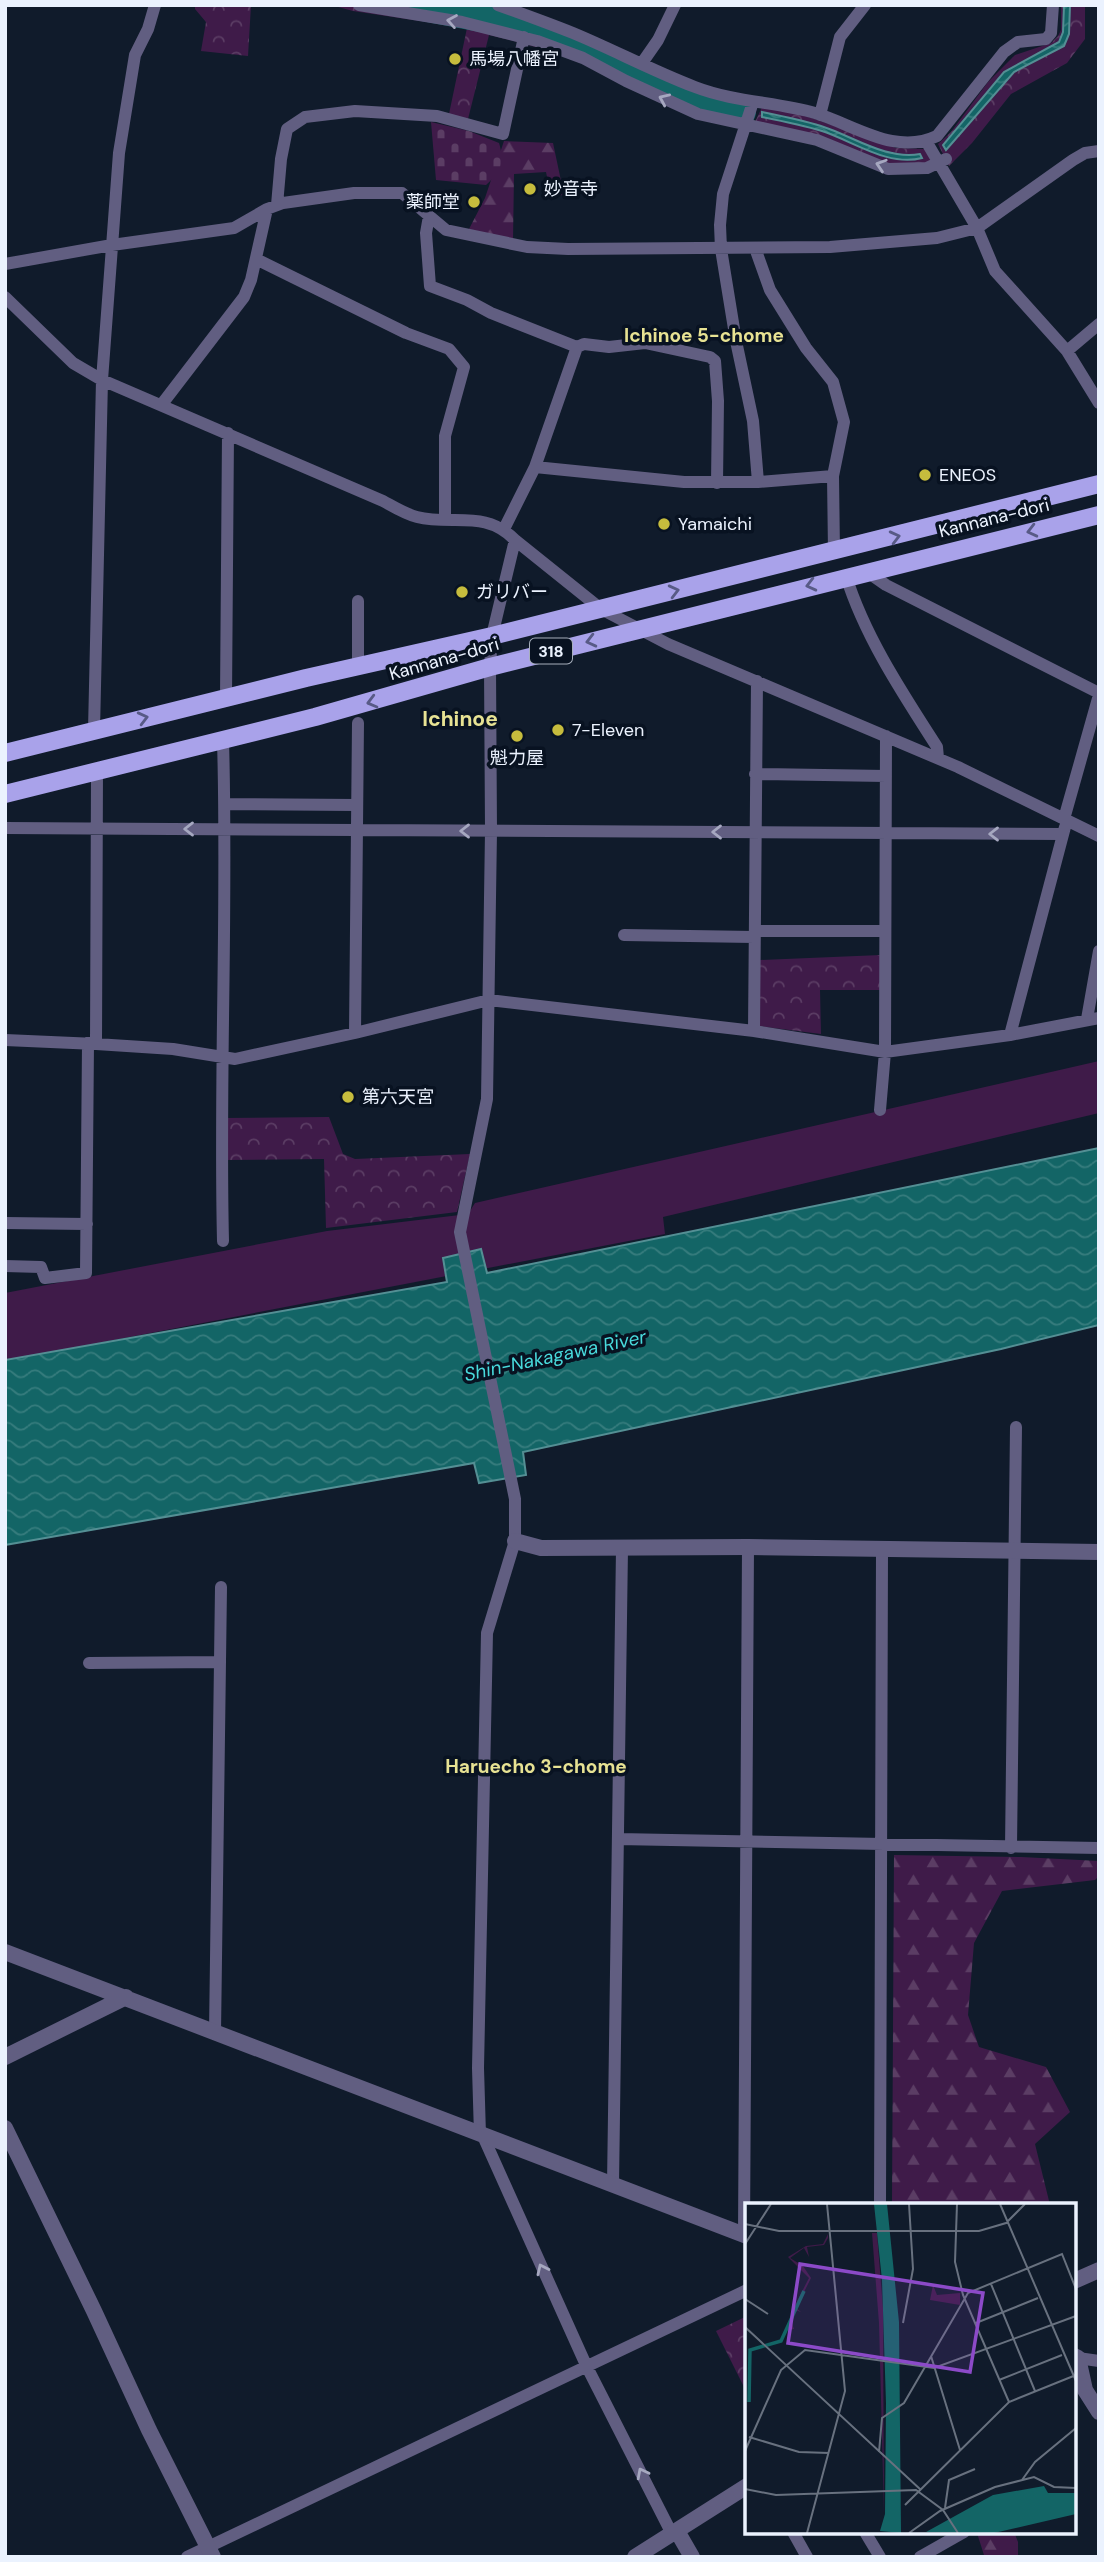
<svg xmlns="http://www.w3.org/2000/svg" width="1104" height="2562" viewBox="0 0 1104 2562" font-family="'DM Sans','Noto Sans JP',sans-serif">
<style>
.grass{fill:#3f1b49}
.forest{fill:url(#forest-firs)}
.cemetery{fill:url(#cemetery-stones)}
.park{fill:url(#park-crowns)}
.water{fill:url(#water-waves);stroke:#548f94;stroke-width:2}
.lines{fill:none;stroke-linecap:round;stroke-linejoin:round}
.river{stroke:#136566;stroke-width:28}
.minor{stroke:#615e81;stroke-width:12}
.tertiary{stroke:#615e81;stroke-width:16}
.primary{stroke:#a9a2ea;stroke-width:18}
.oneway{stroke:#a6a8c0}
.oneway2{stroke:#585a86}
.poi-dot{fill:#c6bc3d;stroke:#081221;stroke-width:2.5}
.labels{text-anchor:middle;stroke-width:7;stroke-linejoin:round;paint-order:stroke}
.shield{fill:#081221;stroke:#a7afbc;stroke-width:2}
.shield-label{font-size:16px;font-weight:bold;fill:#ebf2fe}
.poi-label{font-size:18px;fill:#ebf2fe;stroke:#081221;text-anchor:start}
.street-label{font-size:18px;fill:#ebf2fe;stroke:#081221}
.neighbourhood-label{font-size:19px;font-weight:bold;fill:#e7e293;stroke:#081221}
.water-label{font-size:19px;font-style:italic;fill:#48dadc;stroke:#081221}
.quarter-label{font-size:21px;font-weight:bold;fill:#e7e293;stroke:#081221}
.inset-river{fill:none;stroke:#136566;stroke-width:3.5}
.inset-road{fill:none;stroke:#68717f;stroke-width:2}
.view{fill:#8c4ac8;fill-opacity:0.15;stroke:#8c4ac8;stroke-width:3.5}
.inset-edge{fill:none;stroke:#ebf2fe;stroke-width:3.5}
</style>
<defs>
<pattern id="forest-firs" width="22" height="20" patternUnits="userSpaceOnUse" patternTransform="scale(1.75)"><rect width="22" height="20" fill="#3f1b49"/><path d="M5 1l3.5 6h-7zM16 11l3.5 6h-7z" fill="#5b3d64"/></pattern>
<pattern id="cemetery-stones" width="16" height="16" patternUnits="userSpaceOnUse" patternTransform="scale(1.75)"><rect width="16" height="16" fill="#3f1b49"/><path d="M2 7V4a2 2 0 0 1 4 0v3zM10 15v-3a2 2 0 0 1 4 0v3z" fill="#5b3d64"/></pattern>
<pattern id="park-crowns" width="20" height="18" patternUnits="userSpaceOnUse" patternTransform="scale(1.75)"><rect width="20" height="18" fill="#3f1b49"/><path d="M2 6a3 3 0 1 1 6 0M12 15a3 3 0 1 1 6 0" fill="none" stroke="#5b3d64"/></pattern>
<pattern id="water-waves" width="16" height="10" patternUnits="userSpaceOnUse" patternTransform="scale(1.75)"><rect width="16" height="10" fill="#136566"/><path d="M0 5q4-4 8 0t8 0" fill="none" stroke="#367c7d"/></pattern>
</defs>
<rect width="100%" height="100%" fill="#101b2b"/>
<path class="grass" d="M1099,1061V1113L663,1217L665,1234L5,1361V1293L327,1231L468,1214L475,1203Z"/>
<path class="forest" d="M504,141L553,143L564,195L551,196L546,172L514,174L513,240L468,231L485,198Z
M894,1855L1021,1857L1099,1861V1876L1095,1880L1002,1891L974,1943L968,2015L979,2047L1046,2067L1070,2112L1035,2144L1050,2205H892Z
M1014,2532L1018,2542V2557H983L984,2555L977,2533Z"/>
<path class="cemetery" d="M431,122L469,131L499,143C505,163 501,171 486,185L436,180Z"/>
<path class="park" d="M195,5H251L248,56L201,51L206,22L195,9Z
M331,5H485L746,104L740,128C658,93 576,54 489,35L468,119L449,114L467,28L353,11Z
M1061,5H1085V39L1067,63L1011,94L972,143L949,166L938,144L951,132L988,82L1015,55L1051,43L1058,36L1061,30Z
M762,107L792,111L896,148L925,149L940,171L887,170L821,143L751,131Z
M881,955V990H820L821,1034L759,1026L760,960Z
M329,1117L343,1154L355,1159L470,1154L457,1212L326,1228L324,1159L224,1160V1118Z
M747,2316V2393L716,2331Z"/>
<path class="water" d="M1064,5H1070L1069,34L1064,46L1014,72L946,150L943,145L1004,72L1059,42L1063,32Z
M762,112C782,116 802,120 821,126C853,136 885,160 920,154L922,158C888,167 853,141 822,131C802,125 782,121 762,117Z
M1099,1148V1325L1001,1349L523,1452L526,1475L479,1483L474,1463L5,1545V1360L447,1282L443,1258L481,1249L487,1273Z"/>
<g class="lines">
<path class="river" d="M412,5L539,29L724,110L742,112"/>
<path class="minor" d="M359,5L462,22L537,41L583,58L626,81L698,114L817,140L888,169L927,168L946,159
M498,5C523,14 548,23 573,33C614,50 653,71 695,87C734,102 776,102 815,113C855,125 895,156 937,136L1004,52L1018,42L1046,39L1051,33L1053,5
M642,63L658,40L675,5
M753,102L723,194L720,225L721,249L736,341L753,421L758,482
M820,115L840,37L865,5
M926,141L977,228L995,271L1067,351L1099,403
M277,205L281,159L287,129L305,117L355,111L437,116L503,134L524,37
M429,216L426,233L430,286L467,300L491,313L577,347L584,344L609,347L645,343L710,357L715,361L718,401L717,483
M755,248L770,290L806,348L833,382L844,422L833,476L834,552
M256,259L406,333L449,349L464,367L445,436V519
M5,264L112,245L234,228L267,209L283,203L354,193H402L446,230L527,247L568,249L830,247L937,238L977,228L1073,160L1085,153L1099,151
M5,297L73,363L102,380L383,501C394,507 405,514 417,517C453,526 485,509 515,540L601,609L668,644L958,767L1099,836
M1067,351L1099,324
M162,404L244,297L251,280L267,209
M535,467L577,347
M504,529L535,467L684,482H758L833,476
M866,571L886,585L1099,693
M846,576C865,637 903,694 937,747L938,758
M358,601V666
M226,698L228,433
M94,730L102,380L119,153L135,55L148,29L155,5
M223,741C228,908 219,1074 223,1241
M755,774L886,776
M225,804L356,805
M1064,819L1099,695
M5,828L1062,834
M755,931H885
M624,935L754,937
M1087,1019L1099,951
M754,1031L757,681
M355,1033L358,723
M1010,1035L1065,827
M5,1040L96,1044L173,1049L235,1059L355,1033L489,1000L754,1031L885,1052L1010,1035L1099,1018
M96,1044L97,771
M880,1110L885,1052L886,736
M5,1223L87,1224
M5,1266L41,1267L45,1278L86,1273L88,1043
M89,1663L220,1662
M618,1839L1099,1848
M1011,1848L1016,1427
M215,2033L221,1587
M480,2135L478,2068L487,1633L515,1541V1499L460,1232L487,1099L491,831L490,667L492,636L515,540
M483,2136L586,2365L672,2534
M613,2185L622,1548
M880,2205L882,1550
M744,2235L748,1547
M1078,2358L1099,2361
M793,2532L807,2557
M865,2532L880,2557
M187,2557L747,2290
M920,2557L964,2532"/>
<path class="tertiary" d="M515,1541L541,1548L748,1547L1099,1552
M5,1952L747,2236
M5,2057L126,1997
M5,2128L94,2311L149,2430L213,2557
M1074,2281L1099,2270
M1074,2356L1078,2358L1085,2390L1099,2412
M677,2531L692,2557
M635,2557L747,2486"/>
<path class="primary" d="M5,753L306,678L492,636L1099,484
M5,794L315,717L490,667L1099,515"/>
</g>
<defs><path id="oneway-chevron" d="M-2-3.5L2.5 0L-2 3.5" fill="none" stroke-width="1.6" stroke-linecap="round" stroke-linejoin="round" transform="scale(1.75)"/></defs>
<g class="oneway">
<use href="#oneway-chevron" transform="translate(452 21) rotate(-170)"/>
<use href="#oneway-chevron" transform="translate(664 99) rotate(-156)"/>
<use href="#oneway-chevron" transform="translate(881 165) rotate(-162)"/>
<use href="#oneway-chevron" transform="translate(189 829) rotate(-180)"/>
<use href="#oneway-chevron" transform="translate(465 831) rotate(-180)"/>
<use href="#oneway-chevron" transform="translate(717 832) rotate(-180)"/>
<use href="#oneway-chevron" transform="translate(994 834) rotate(-180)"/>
<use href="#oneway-chevron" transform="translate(542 2269) rotate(-115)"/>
<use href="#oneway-chevron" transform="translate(642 2473) rotate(-117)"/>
</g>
<g class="oneway2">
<use href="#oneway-chevron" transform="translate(1032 531) rotate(166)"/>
<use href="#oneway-chevron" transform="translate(895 537) rotate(-14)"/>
<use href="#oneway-chevron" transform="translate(811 585) rotate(166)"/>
<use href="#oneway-chevron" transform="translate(674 591) rotate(-14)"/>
<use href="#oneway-chevron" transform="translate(591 641) rotate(166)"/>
<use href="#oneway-chevron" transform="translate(372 702) rotate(165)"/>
<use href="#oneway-chevron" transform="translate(143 718) rotate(-14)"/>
</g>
<g class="poi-dot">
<circle cx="455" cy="59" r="7"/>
<circle cx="530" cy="189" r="7"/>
<circle cx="474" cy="202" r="7"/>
<circle cx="925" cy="475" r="7"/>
<circle cx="664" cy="524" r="7"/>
<circle cx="462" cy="592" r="7"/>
<circle cx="558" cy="730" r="7"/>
<circle cx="517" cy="736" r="7"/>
<circle cx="348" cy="1097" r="7"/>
</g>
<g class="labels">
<rect class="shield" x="530" y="638.5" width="42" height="25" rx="5"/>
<g class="shield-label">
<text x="551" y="657">318</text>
</g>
<g class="poi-label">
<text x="469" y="65">馬場八幡宮</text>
<text x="544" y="195">妙音寺</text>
<text x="460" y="208" text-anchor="end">薬師堂</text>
<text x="939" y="481">ENEOS</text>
<text x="678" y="530">Yamaichi</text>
<text x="476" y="598">ガリバー</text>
<text x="572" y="736">7-Eleven</text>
<text x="517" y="764" text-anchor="middle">魁力屋</text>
<text x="362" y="1103">第六天宮</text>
</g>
<g class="street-label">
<text transform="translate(994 518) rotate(-14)" y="6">Kannana-dori</text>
<text transform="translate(444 659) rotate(-16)" y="6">Kannana-dori</text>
</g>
<g class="neighbourhood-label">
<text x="704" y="342">Ichinoe 5-chome</text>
<text x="536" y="1773">Haruecho 3-chome</text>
</g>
<g class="water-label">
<text transform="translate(555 1355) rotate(-12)" y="7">Shin-Nakagawa River</text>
</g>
<g class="quarter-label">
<text x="460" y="726">Ichinoe</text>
</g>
</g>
<g transform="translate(745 2203)">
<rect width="331" height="331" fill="#101b2b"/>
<path d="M127,30H132L138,106L139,311L134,120Z" fill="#3f1b49"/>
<path d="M188,82L192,92L215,90V102L185,97Z" fill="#3f1b49"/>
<path d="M83,31V35L79,42L62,44L64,54L59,45L45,55L58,63L66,75L51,105L56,109L50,107L46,118L49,126L42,127L48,106L64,75L43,54L61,43L78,41Z" fill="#3f1b49"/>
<path d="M129,1H142L154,119L156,330L135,328L140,311L141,200L137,77ZM299,283L303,290H331V311L249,330L181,329L248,292Z" fill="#136566"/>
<path class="inset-river" d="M4,199L5,147L36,138L59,88"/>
<path class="inset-road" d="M212,1L210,59L218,92L264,199M255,1L331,178M0,21L34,28H234L261,20L280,1M0,41L26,1M246,81L290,188M0,96L23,111M158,120L168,66L164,1M231,120L293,95M0,124L176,287M186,153L215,247M254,177L317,152M4,234L54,249L84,250M0,248L36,167L60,147L189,165L331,113M134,249L137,215L159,200L223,90L317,51L331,86M277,277L290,259L331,225M0,286L31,292L171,287L198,307L213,330M160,302L264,199L331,172M200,305L204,277L230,266M62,330L100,188L82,1M164,330L195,308L250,284L289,274L309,284L331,285"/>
<path class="view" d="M55,61L238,90L225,169L43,140Z"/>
<rect width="331" height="331" class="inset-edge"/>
</g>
<rect width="1104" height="2562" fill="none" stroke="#ebf2fe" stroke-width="14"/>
</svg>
